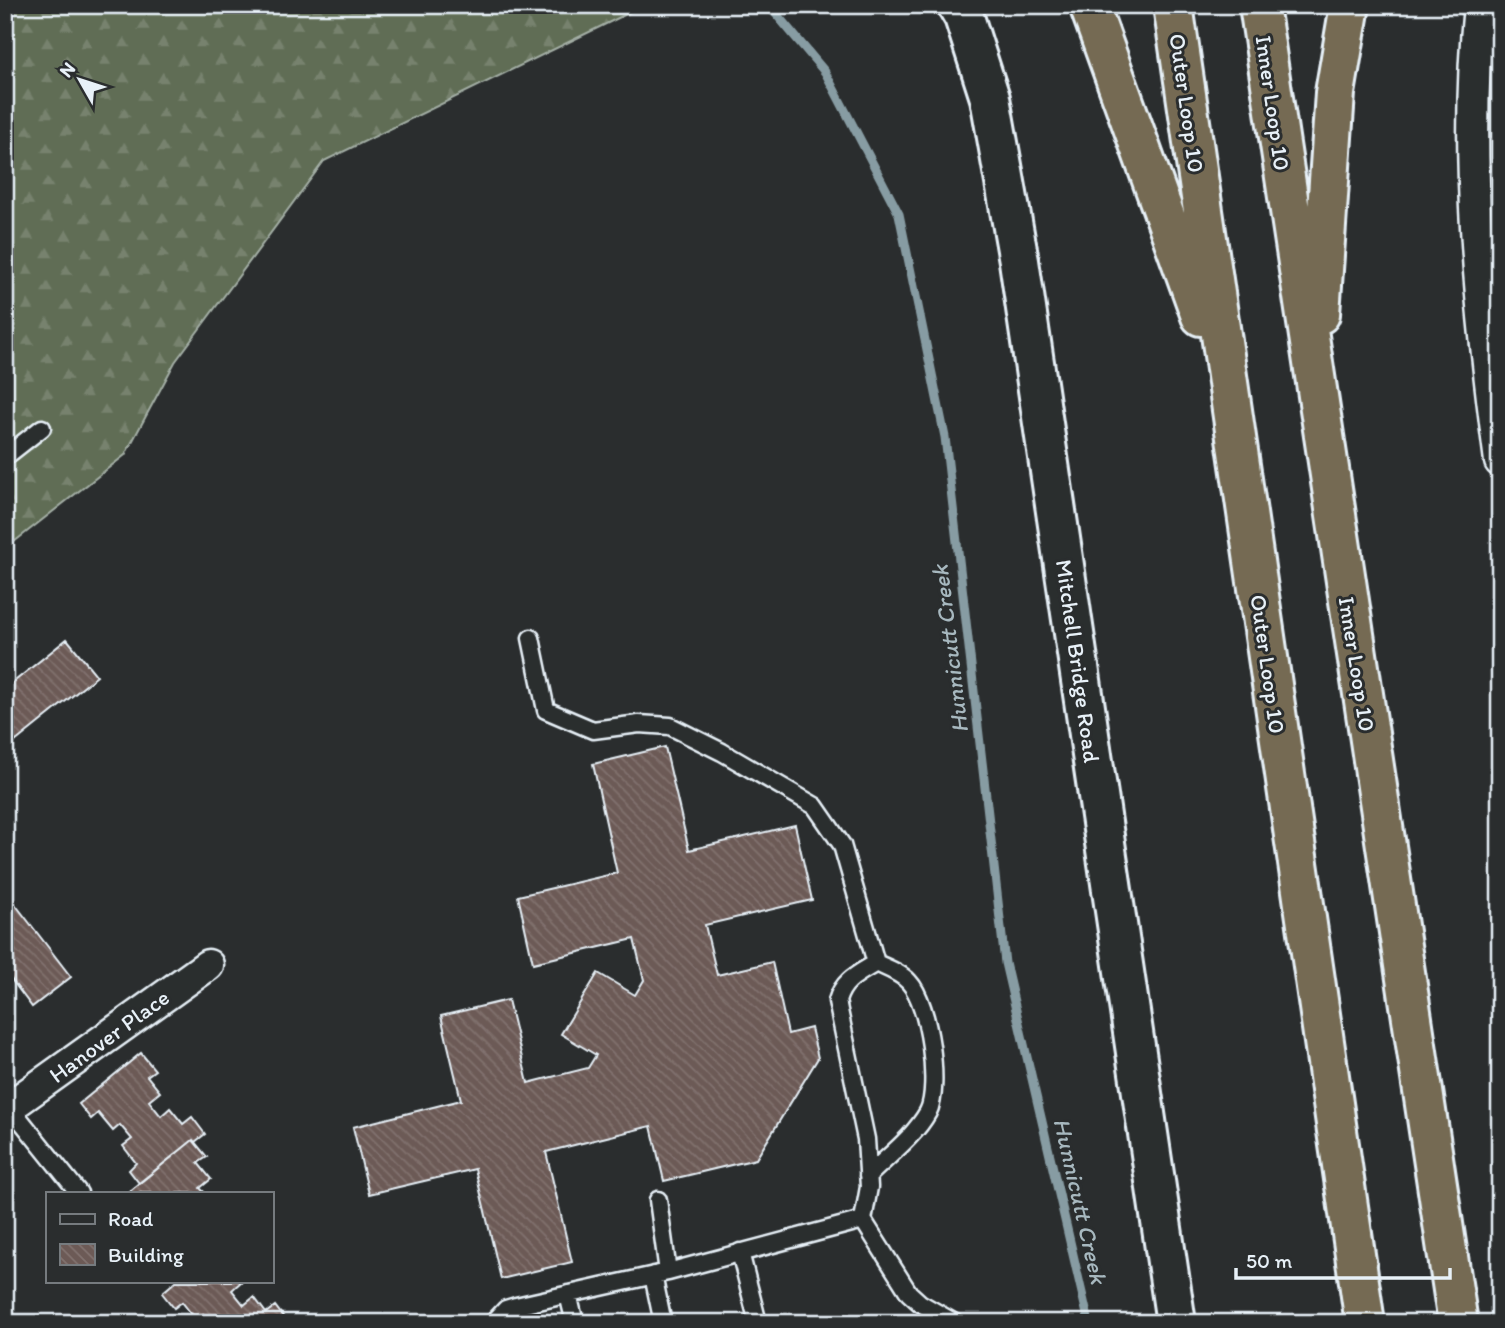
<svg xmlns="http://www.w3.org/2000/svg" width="1505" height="1328" viewBox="0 0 1505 1328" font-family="Itim,sans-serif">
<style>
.forest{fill:url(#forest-firs);stroke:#a4afa6;stroke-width:2}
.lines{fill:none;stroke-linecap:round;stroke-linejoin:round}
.stream{stroke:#879ca3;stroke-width:9}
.building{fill:url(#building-back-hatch);stroke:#e8f1f8;stroke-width:2}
.lane-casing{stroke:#e8f1f8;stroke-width:21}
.street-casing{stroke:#e8f1f8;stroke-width:35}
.secondary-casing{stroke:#e8f1f8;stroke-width:44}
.highway-casing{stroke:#e8f1f8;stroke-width:44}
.lane{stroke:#2a2d2e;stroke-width:16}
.street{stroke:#2a2d2e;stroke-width:30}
.secondary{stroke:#2a2d2e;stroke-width:38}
.highway{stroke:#746b52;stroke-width:38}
.labels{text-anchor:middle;stroke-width:6;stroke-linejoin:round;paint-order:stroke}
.street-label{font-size:23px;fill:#e8f1f8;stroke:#2a2d2e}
.water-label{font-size:24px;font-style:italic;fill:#a7b8bf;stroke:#2a2d2e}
</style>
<defs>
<pattern id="forest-firs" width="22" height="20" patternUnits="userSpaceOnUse" patternTransform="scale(1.75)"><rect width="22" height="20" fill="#606d55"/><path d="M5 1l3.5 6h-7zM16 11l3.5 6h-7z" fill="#77826e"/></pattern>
<pattern id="building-back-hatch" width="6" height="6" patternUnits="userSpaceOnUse" patternTransform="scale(1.75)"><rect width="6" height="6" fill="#6c5a56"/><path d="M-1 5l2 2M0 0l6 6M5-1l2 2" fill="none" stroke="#81726f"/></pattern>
</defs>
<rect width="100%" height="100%" fill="#2a2d2e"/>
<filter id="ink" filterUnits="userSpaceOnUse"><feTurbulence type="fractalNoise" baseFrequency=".0143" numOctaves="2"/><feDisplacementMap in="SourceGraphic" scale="14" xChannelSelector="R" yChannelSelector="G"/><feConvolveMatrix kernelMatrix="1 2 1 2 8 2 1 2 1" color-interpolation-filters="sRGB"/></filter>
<g filter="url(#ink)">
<path class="forest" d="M5,5H645L324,161L175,362L125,455L5,549Z"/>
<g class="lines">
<path class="stream" d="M766,5L777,15L825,72L899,214L945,437L1005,963L1089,1323"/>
</g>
<path class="building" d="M67,639L97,676L5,750V689Z
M665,747L689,850L795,825L812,900L705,925L717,975L772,962L788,1034L811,1028L818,1058L756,1159L664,1181L651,1126L546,1152L572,1262L501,1279L475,1169L369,1194L353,1127L461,1100L441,1016L508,1000L528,1083L588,1068L596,1055L561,1034L598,973L635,995L644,980L634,939L533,963L518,896L617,873L593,764Z
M5,891L71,977L32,1007L5,971Z
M141,1053L155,1070L147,1076L160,1092L149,1101L161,1116L170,1108L183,1124L192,1117L205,1134L195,1142L193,1140L139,1183L129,1170L136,1163L123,1146L132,1139L120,1125L113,1131L98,1113L91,1119L79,1104Z
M193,1140L207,1157L198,1163L211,1179L200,1188L205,1193H132L130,1191Z
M176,1281H242L232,1290L244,1305L254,1297L266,1313L275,1306L288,1323H211L203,1314L196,1320L182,1302L174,1308L162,1293Z"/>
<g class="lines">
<defs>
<path id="lane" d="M1478,262L1500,261
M5,457L42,428
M531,638L546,710L593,730L639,724L670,726L722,752L815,806L842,845L876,963C887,968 901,973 909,982C929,1003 941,1087 928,1112C914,1137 888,1156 868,1176
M10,1107L79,1193
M863,1220L869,1187L866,1139L837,1001C843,980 858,974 876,963
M740,1252L758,1323
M668,1272L863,1220L909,1293L920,1303L955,1323
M653,1275L663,1323
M568,1294L575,1323
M493,1323L506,1309L516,1306L668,1272L658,1200"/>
<path id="street" d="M1479,5C1464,157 1480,311 1500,461
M5,1110L208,965"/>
<path id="secondary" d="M957,5L964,17L990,98L1019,261L1176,1323"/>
<path id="highway" d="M1089,5L1201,316
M1173,5L1365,1323
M1259,5L1458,1323
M1320,314L1335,93L1350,5"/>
</defs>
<use href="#lane" class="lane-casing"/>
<use href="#street" class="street-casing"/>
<use href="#secondary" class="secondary-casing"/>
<use href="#highway" class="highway-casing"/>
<use href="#lane" class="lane"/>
<use href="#street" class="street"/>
<use href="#secondary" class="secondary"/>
<use href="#highway" class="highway"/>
</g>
</g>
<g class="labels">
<g class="street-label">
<text transform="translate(1187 103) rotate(82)" y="8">Outer Loop 10</text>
<text transform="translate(1273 103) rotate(82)" y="8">Inner Loop 10</text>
<text transform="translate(1078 661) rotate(82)" y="8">Mitchell Bridge Road</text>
<text transform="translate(1268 664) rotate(82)" y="8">Outer Loop 10</text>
<text transform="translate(1357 664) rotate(81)" y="8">Inner Loop 10</text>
<text transform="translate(109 1036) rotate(-36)" y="8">Hanover Place</text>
</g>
<g class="water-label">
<text transform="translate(950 649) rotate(-97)" y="8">Hunnicutt Creek</text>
<text transform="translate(1080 1201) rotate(77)" y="8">Hunnicutt Creek</text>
</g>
</g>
<rect width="1505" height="1328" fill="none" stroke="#2a2d2e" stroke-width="28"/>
<rect x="14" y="14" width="1477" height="1300" fill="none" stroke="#e8f1f8" stroke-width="2.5" filter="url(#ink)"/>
<rect x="46" y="1192" width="228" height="91" fill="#2a2d2e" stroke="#767b7f" stroke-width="2"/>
<rect x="60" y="1214" width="35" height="10" fill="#2a2d2e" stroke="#767b7f" stroke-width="2"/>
<text x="108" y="1226" font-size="21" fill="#e8f1f8">Road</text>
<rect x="60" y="1244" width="35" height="21" fill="url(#building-back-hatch)" stroke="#767b7f" stroke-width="2"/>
<text x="108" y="1262" font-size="21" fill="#e8f1f8">Building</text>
<g transform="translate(80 80) rotate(309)" stroke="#2a2d2e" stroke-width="5" paint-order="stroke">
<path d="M0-5L12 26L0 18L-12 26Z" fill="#e8f1f8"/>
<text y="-10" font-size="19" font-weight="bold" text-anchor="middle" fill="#e8f1f8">N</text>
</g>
<path d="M1236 1268v10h214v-10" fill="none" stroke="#e8f1f8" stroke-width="3.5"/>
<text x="1246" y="1268" font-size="21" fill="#e8f1f8" stroke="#2a2d2e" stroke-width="5" paint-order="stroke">50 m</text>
</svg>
